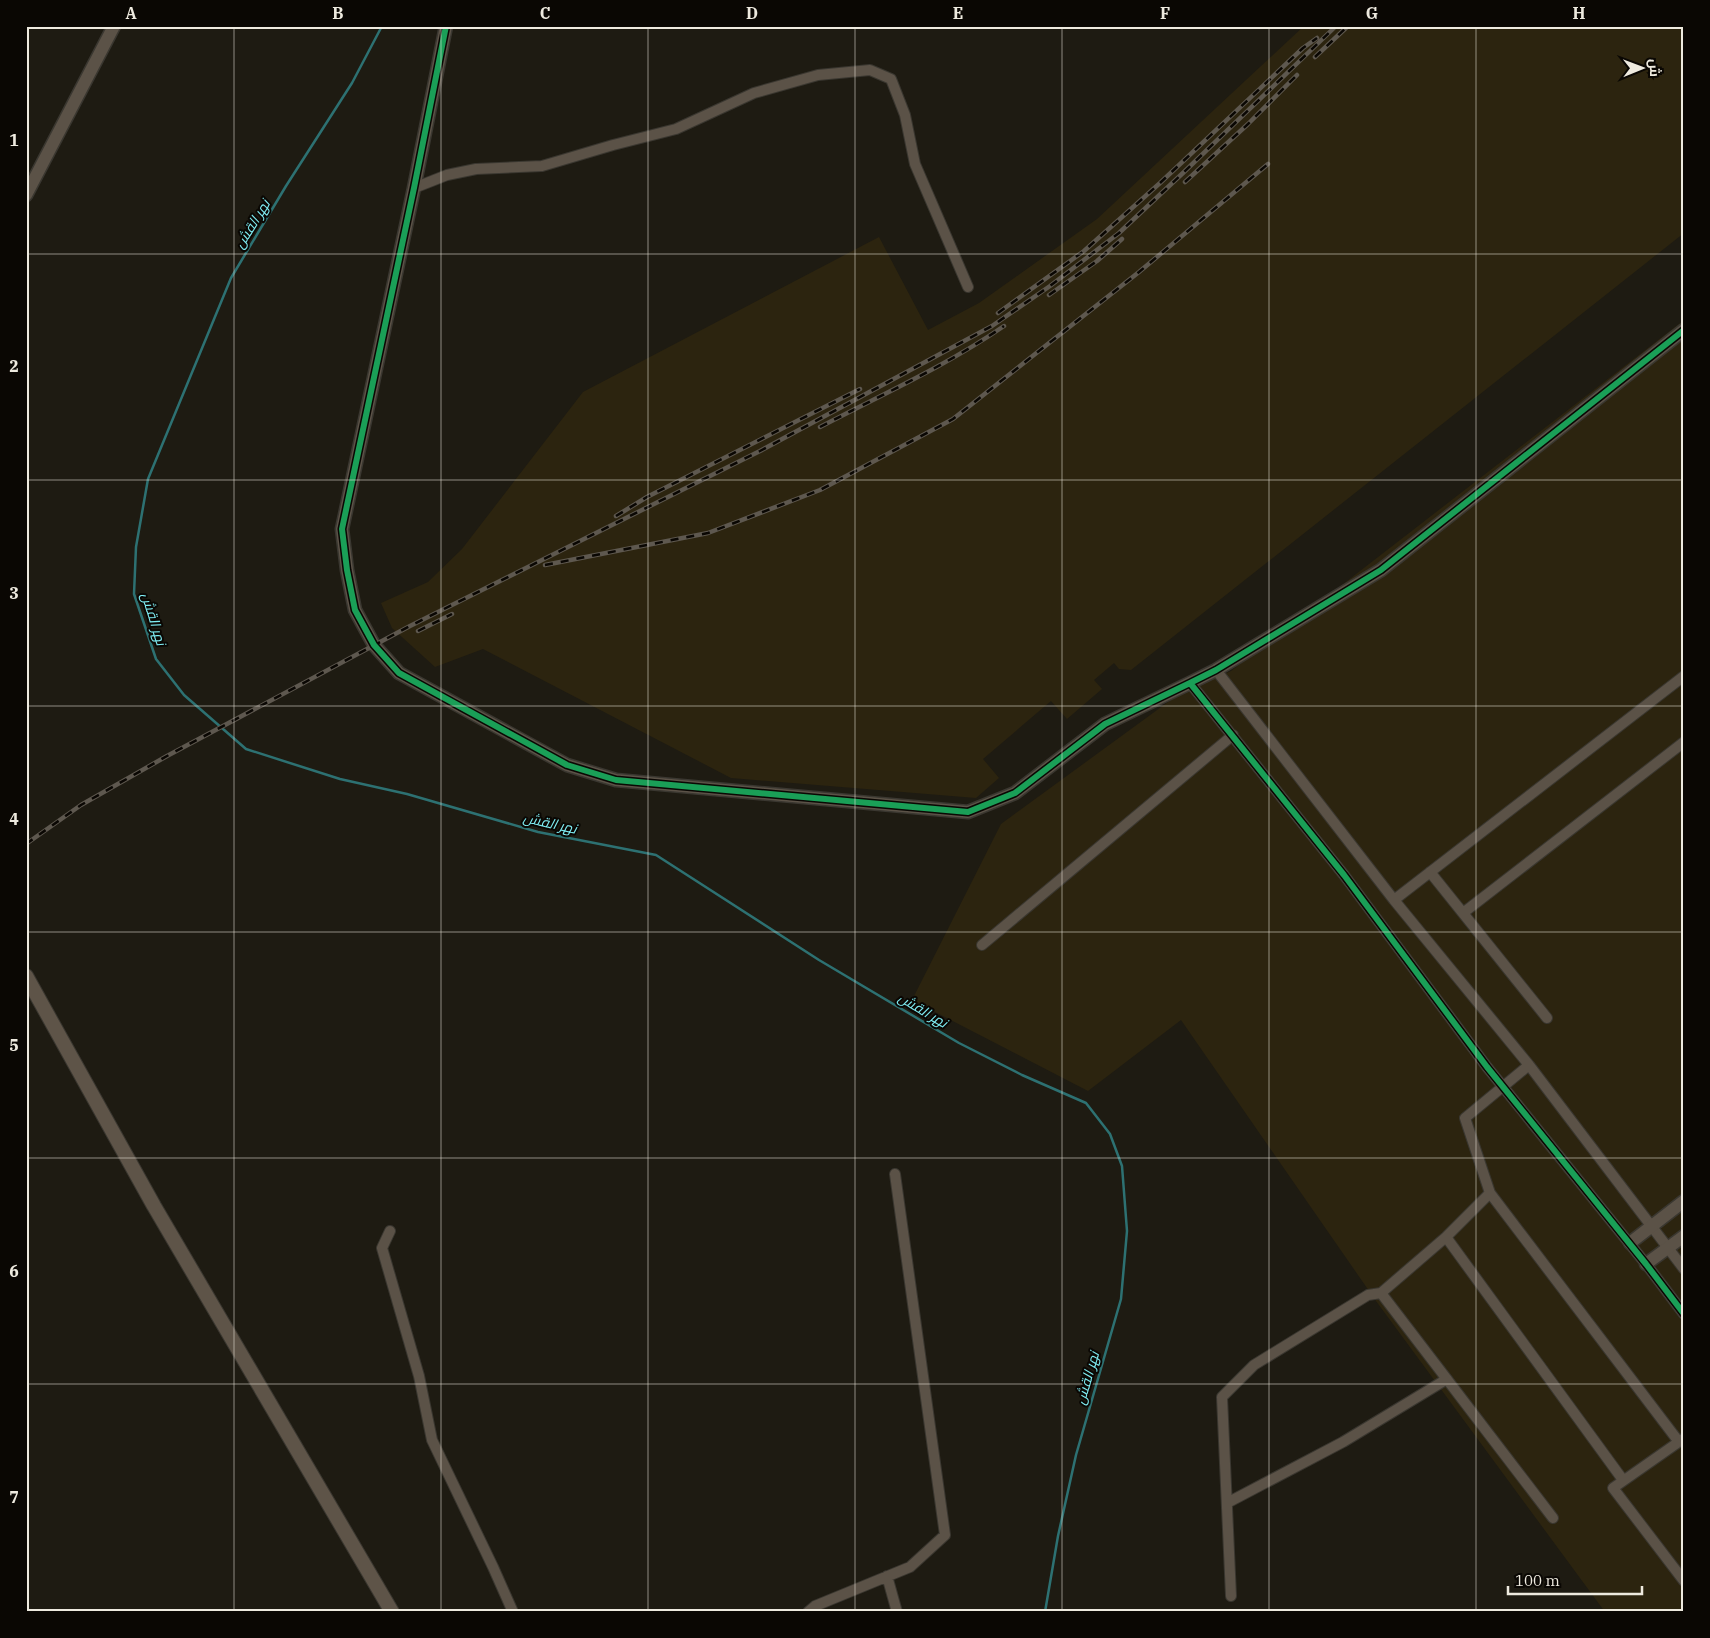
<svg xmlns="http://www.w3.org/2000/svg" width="1710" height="1638" viewBox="0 0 1710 1638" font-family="'IBM Plex Serif',Cairo,serif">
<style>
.built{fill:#2c240f}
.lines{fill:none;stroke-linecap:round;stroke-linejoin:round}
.stream{stroke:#2d7172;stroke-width:2.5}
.minor-casing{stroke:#3a3730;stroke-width:12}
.tertiary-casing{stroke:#3a3730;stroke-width:15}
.secondary-casing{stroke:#3a3730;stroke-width:16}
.minor{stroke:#5b5247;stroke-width:10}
.tertiary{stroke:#5b5247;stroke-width:12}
.secondary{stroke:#5e5448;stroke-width:14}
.rail-casing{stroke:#5e584f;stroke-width:4.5}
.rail{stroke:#0a0703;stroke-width:2.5;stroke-dasharray:8;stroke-linecap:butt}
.cycleway-casing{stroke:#0a0703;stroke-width:9}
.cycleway{stroke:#1a9f57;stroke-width:6}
.grid{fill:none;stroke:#eeeadf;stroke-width:1;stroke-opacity:0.55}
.labels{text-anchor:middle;stroke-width:4;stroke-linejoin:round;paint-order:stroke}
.water-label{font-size:14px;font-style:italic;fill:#80eff5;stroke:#0a0703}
.neatline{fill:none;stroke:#eeeadf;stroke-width:2}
.grid-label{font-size:16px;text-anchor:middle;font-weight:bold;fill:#eeeadf}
</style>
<rect width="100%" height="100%" fill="#1e1b12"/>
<path class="built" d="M1304,26H1684V233L1131,670L1119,669L1114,663L1094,680L1102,689L1067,719L1051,701L983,759L999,778L976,798L731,778L483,649L435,667L392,628L381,603L428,582L462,549L583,392L879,237L928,330L979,303L1097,219Z
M1684,320V1612H1605L1376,1301L1181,1020L1088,1091L912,1000L1001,824L1179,694L1231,671Z"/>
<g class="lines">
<path class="stream" d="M382,26L352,83L286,186L231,278L148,479L136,547L134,594L156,659L184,695L246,749L340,779L407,794L538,832L656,855L819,960L959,1043L1022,1075L1086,1103L1110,1134L1122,1166L1127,1231L1121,1299L1076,1455L1058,1536L1045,1612"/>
<defs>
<path id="minor" d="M414,188L447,175L476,169L542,166L613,145L676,129L754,93L818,75L870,70L891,79L905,115L915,164L968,287
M1216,670L1394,900L1529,1065L1684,1269
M1190,683L1344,875L1487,1067L1646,1264L1684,1314
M1430,872L1547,1018
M1394,900L1684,676
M1463,913L1684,742
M982,945L1233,735
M1490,1193L1679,1442
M390,1231L382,1248L419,1376L432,1440L493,1567L513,1612
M1446,1237L1623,1480
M1381,1293L1553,1518
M1683,1439L1613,1488L1684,1581
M1227,1503L1343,1442L1447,1379
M887,1576L897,1612
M1231,1596L1222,1397L1254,1365L1368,1295L1381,1293L1446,1237L1490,1193L1465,1118L1529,1065
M808,1612L815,1606L910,1567L945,1535L895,1174"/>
<path id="tertiary" d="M446,26L414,188L342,529L347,570L355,610L374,645L399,673L567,765L616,780L968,812L1015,793L1105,724L1190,683L1216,670L1381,570L1684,330
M26,195L114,26
M1630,1243L1684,1201
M1646,1264L1684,1236"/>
<path id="secondary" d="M26,976L154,1206L392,1612"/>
</defs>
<use href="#minor" class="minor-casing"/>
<use href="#tertiary" class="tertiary-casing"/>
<use href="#secondary" class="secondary-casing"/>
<use href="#minor" class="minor"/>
<use href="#tertiary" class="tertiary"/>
<use href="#secondary" class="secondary"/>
<defs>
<path id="rail" d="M1315,57L1348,26
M1185,182L1248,124L1297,75
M1049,295L1097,261L1122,239
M998,313L1084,251L1160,183L1303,48L1317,38
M820,427C881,395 946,366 1004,326
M616,516L647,497L860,389
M545,565L708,533L820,490L953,419L1139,272L1268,164
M418,631L452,614
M26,844L81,805L167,756L410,626L760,451L992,326L1050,286L1119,233L1184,172L1336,26"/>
</defs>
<use href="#rail" class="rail-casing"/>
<use href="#rail" class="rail"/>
<defs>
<path id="cycleway" d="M446,26L414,188L342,529L347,570L355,610L374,645L399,673L567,765L616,780L968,812L1015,793L1105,724L1190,683L1216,670L1381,570L1684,330
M1190,683L1344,875L1487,1067L1646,1264L1684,1314"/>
</defs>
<use href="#cycleway" class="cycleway-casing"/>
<use href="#cycleway" class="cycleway"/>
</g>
<path class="grid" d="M234,26V1612M441,26V1612M648,26V1612M855,26V1612M1062,26V1612M1269,26V1612M1476,26V1612M26,254H1684M26,480H1684M26,706H1684M26,932H1684M26,1158H1684M26,1384H1684"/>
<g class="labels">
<g class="water-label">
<text transform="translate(252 224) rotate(-58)" y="5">نهر القش</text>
<text transform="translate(154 619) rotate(73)" y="5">نهر القش</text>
<text transform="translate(550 823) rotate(13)" y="5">نهر القش</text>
<text transform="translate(923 1010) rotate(31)" y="5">نهر القش</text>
<text transform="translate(1087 1378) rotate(-74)" y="5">نهر القش</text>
</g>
</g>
<rect width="1710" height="1638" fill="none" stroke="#0a0703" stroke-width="55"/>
<g transform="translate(1642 68) rotate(89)" stroke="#0a0703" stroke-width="4" paint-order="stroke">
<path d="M0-4L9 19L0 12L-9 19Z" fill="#eeeadf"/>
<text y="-8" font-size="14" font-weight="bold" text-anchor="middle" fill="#eeeadf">ش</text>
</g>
<path d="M1508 1586v8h134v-8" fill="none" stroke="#eeeadf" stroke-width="2.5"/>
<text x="1515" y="1586" font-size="15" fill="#eeeadf" stroke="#0a0703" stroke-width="4" paint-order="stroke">100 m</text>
<rect x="28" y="28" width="1654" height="1582" class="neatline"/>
<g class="grid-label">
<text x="131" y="19">A</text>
<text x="338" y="19">B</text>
<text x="545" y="19">C</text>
<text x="752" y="19">D</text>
<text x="958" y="19">E</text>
<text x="1165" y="19">F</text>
<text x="1372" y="19">G</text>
<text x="1579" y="19">H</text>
<text x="14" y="146">1</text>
<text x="14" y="372">2</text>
<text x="14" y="599">3</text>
<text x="14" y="825">4</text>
<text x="14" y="1051">5</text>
<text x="14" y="1277">6</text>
<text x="14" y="1503">7</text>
</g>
</svg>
